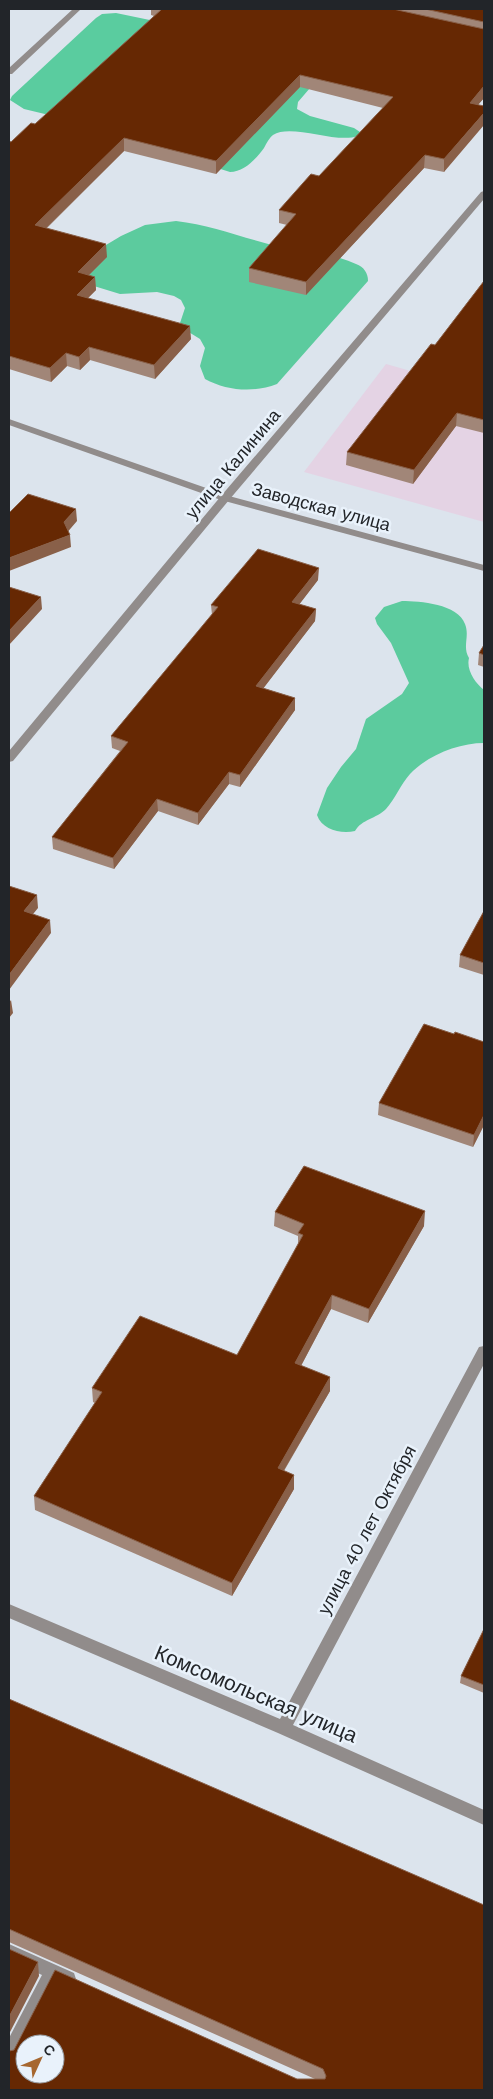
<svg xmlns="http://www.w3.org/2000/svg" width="493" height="2099" viewBox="0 0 493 2099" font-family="'Work Sans',sans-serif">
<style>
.industrial{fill:#e4d3e4}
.green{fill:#5ccb9e}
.forest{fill:#5acc9f}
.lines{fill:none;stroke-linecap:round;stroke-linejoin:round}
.service{fill:#918c8b;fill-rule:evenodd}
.minor{fill:#918c8b;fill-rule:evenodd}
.tertiary{fill:#918c8b;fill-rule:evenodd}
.wall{fill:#a18678}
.shaded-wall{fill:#896049}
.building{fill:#662803;stroke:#896049;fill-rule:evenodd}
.labels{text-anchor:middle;stroke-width:5;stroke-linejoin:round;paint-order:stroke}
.street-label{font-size:18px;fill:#222529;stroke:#e9f2fb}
.near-street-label{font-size:21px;fill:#222529;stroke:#e9f2fb}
</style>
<rect width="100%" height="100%" fill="#dce4ed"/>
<path class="industrial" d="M386,364L484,392V522L304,472Z"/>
<path class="green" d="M176,221C212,225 245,239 281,247C305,252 333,253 356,264C364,267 368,273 368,281L277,384C254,393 227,391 205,379L200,366L205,348L200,339L179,326L185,308L181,300L174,296L157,292L120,294L9,260L96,251L121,236L145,225Z
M402,601C420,601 458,604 465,624C470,637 462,646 469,658C466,670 475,683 484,690V743C459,743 428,755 410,774C401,784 395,799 386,809C376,819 362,819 355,831C341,834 322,830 317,815L327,788L341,767L356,749L366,719L402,694L409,683L391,643L377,624L375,618L384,607Z"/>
<path class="forest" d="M116,13L266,44L310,88L298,102L297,109L310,116L354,128L360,132L358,136C336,144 291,123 273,135C269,138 266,144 264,148C256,159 244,172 230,172L49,115L24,109L10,100L12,96L96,18L102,14Z"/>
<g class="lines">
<path class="service" d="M9,1944L74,1973L76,1979L74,1985L68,1987L56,1982L15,2061L9,2063V2038L42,1975L9,1960Z"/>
<path class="minor" d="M73,9H81L12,74H9V68Z
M9,419L229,496L484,565V571L221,500L9,425Z
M484,1346V1364L293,1725L484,1810V1825L278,1733L9,1618V1604L280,1719L479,1347Z"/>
<path class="tertiary" d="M484,191V199L229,500L13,761L9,762V751L221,496L481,192Z"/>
</g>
<path class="wall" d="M151,9H484V98L478,105L444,172L424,168L306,295L249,282V268L287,225L279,223V210L319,176L383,108L300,87L216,174L124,151L47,228L107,257L89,275L95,277L96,290L88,298L191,339L155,379L90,360L80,370L67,366L51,382L9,369V141L11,142L35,124L154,16L151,15Z
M484,281V433L456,426L413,484L346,465L347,452L435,345Z
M318,580L299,604L316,609L315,621L263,688L295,698V710L240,787L229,784L198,825L158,811L114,869L53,849L52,837L120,751L112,748L111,736L212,615L211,605Z
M484,645V667L478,665L479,653Z
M484,911V975L459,967L460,955Z
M454,1034L484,1042V1125L473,1147L378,1115L379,1103Z
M275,1212L424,1226L368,1323L331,1309L301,1366L330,1377V1391L284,1471L294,1475V1489L232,1596L35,1510L34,1496L95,1403L93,1402L92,1388L237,1355L298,1245V1236L274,1226Z
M484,1629V1693L460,1683L461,1676Z
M9,1699L484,2090L297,2079H315L9,1942Z"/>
<path class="shaded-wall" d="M300,75V87L216,174V161Z
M484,86V98L469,115L470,103Z
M484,113V125L444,172V159Z
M124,138V151L36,238L35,225Z
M425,155L424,168L306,295V282Z
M106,244L107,257L78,286V272Z
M95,277L96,290L77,309V295Z
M190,326L191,339L155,379L154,365Z
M89,347L90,360L80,370L79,357Z
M66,353L67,366L51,382L50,368Z
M457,413L456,426L413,484L414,470Z
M76,509L77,521L65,535L64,522Z
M70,535L71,547L9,571V558Z
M319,568L318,580L292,614V602Z
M41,597L42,609L9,645V631Z
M316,609L315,621L256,698V686Z
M295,698V710L240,787V775Z
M229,772V784L198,825V813Z
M157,799L158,811L114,869L113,858Z
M37,895L38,908L25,924L24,911Z
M50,920L51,933L9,990V975Z
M11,1000L13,1013L9,1018V1003Z
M484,1115V1125L473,1147L474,1135Z
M425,1211L424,1226L368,1323L369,1309Z
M332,1295L331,1309L295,1377V1363Z
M330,1377V1391L277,1482L278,1468Z
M294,1475V1489L232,1596V1583Z
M38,1962L39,1976L9,2034V2017Z"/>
<path class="building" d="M162,9H393L484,29V86L470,103L484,106V113L444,159L425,155L306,282L249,268L296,214L279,210L311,174L319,176L393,97L300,75L216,161L124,138L35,225L106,244L78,272L95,277L77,295L190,326L154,365L89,347L79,357L66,353L50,368L9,356V141L11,142L31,123L35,124Z
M425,9H484V22Z
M484,281V420L457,413L414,470L347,452L431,344L435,345Z
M28,494L76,509L64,522L70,535L9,558V513Z
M258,549L319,568L292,602L316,609L256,686L295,698L240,775L229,772L198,813L157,799L113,858L52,837L128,742L111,736L218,607L211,605Z
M9,587L41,597L9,631Z
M484,645V655L479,653Z
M9,886L37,895L24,911L50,920L9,975Z
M484,911V963L460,955Z
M424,1024L454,1034L455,1032L484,1042V1115L474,1135L379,1103Z
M304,1166L425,1211L369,1309L332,1295L295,1363L330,1377L278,1468L294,1475L232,1583L34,1496L102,1392L92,1388L140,1316L237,1355L303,1235L298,1233L304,1224L275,1212Z
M484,1629V1685L461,1676Z
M9,1699L484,1905V2090H9V2051L14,2050L55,1970L297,2079H325L326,2076L323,2069L9,1929ZM25,2044H55V2074H25Z
M9,1949L38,1962L9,2017Z"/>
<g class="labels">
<g class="street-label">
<text transform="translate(233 464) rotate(-50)" y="6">улица Калинина</text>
<text transform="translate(321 507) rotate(15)" y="6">Заводская улица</text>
<text transform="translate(367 1530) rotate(-62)" y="6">улица 40 лет Октября</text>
</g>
<g class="near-street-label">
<text transform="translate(256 1694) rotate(23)" y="7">Комсомольская улица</text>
</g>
</g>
<rect width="493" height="2099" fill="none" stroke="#222529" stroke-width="20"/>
<g transform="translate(40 2059) rotate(46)"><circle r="24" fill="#e9f2fb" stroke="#99a0a7"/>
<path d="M0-4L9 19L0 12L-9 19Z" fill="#a6672f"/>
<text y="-8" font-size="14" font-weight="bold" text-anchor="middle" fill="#222529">С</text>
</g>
</svg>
